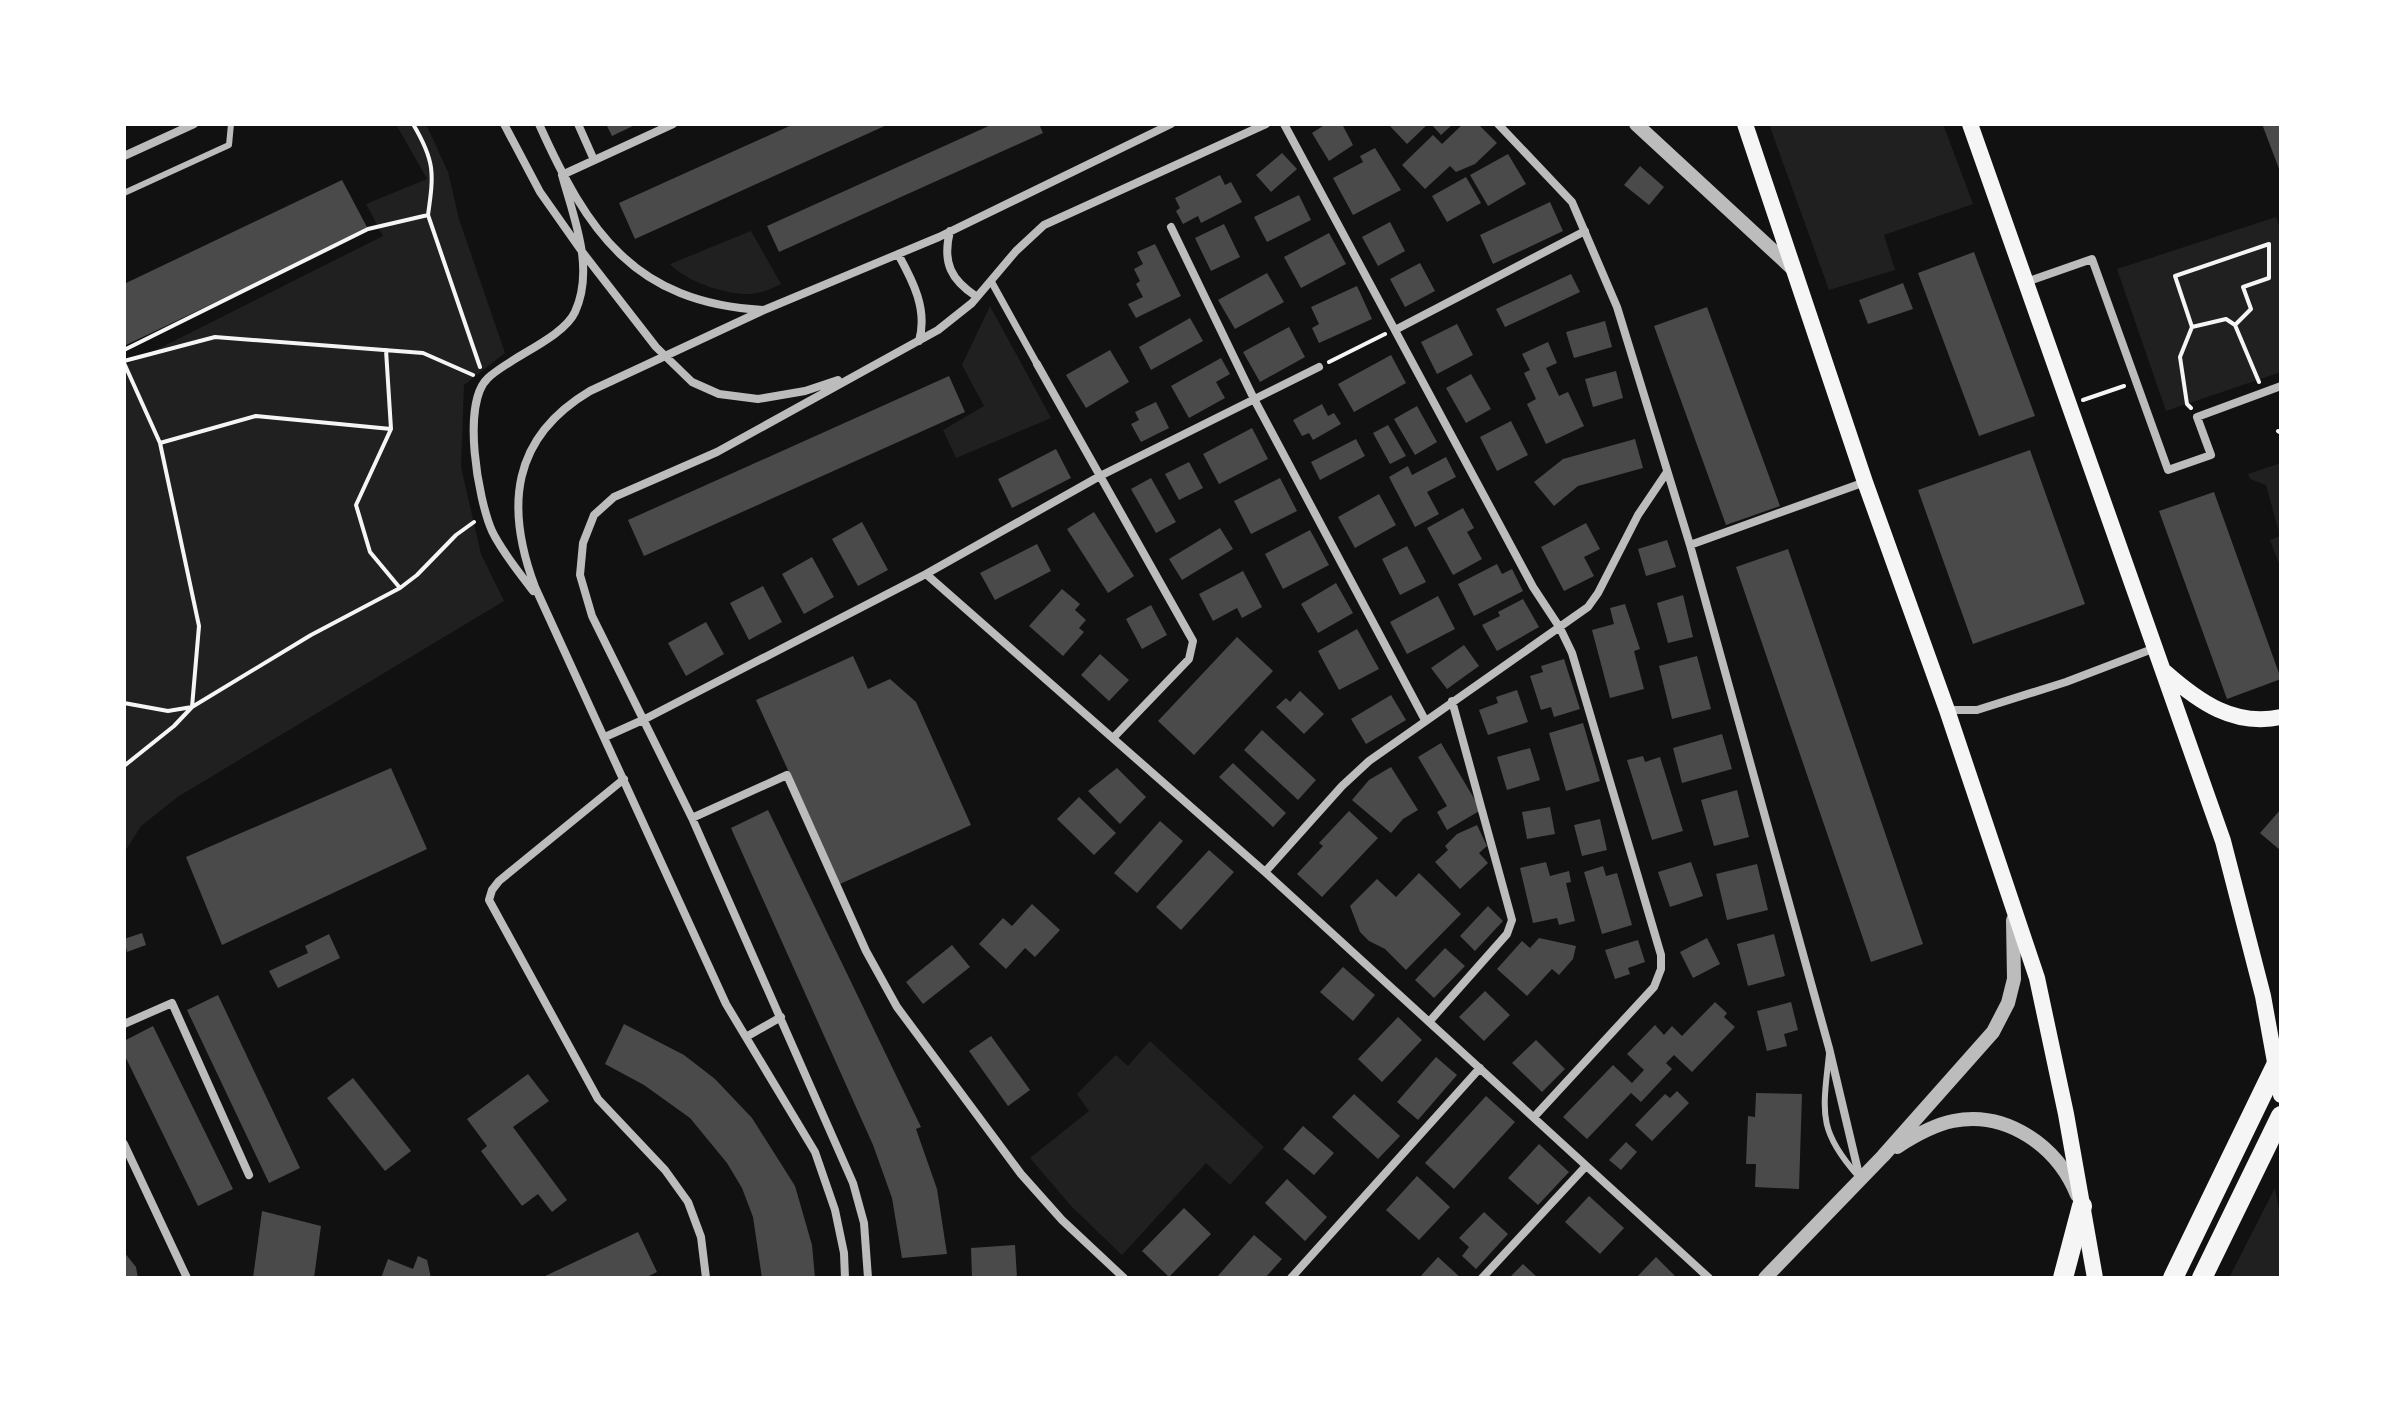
<svg xmlns="http://www.w3.org/2000/svg" width="2405" height="1402" viewBox="0 0 2405 1402" font-family="Rubik,sans-serif">
<style>
.green{fill:#202020}
.building{fill:#4a4a4a}
.lines{fill:none;stroke-linecap:round;stroke-linejoin:round}
.path{stroke:#f5f5f5;stroke-width:4}
.service{stroke:#bcbcbc;stroke-width:6}
.pedestrian{stroke:#bcbcbc;stroke-width:7}
.minor{stroke:#bcbcbc;stroke-width:8}
.tertiary{stroke:#bcbcbc;stroke-width:14}
.secondary{stroke:#f5f5f5;stroke-width:16}
.trunk{stroke:#f5f5f5;stroke-width:20}
</style>
<rect width="100%" height="100%" fill="#111"/>
<path class="green" d="M396,124H426L448,172L459,219L505,353L464,385L461,467L481,554L504,601L179,796L141,826L124,853V366L383,236L366,204L427,179Z
M1769,124H1943L1973,204L1884,235L1895,270L1829,290Z
M2276,217L2281,232V372L2166,411L2117,269Z
M751,231L781,284C771,289 762,293 751,294C726,295 687,282 670,264Z
M990,306L1051,418L956,458L943,430L984,406L962,365Z
M2281,463V569L2270,540L2280,536L2266,485L2250,479L2248,474Z
M1150,1041L1264,1147L1230,1185L1206,1163L1122,1255L1072,1207L1030,1158L1089,1111L1077,1094L1116,1055L1128,1066Z
M2275,1188L2281,1221V1278H2229Z"/>
<path class="building" d="M606,124H637L612,136Z
M794,124H889L635,239L619,203Z
M993,124H1039L1043,133L779,252L767,226Z
M1326,124H1342L1353,145L1329,161L1312,133Z
M1388,124H1428L1407,144Z
M1431,124H1453L1441,135Z
M1463,124H1478L1497,143L1475,164L1456,172L1450,166L1425,189L1402,165L1433,135L1442,144Z
M2262,124H2281V174Z
M1375,148L1401,190L1353,215L1333,178L1363,162L1360,156Z
M1282,153L1297,169L1271,192L1256,175Z
M1508,154L1526,184L1488,206L1470,175Z
M1640,166L1664,187L1649,205L1624,185Z
M1220,175L1225,185L1231,182L1242,202L1201,223L1198,216L1183,224L1176,211L1180,208L1175,198Z
M1466,177L1481,203L1447,222L1432,196Z
M342,180L368,229L124,346V284Z
M1299,195L1311,220L1267,242L1254,217Z
M1550,202L1563,231L1493,264L1480,235Z
M1390,222L1405,251L1378,266L1362,237Z
M1224,224L1240,257L1211,271L1195,238Z
M1329,233L1346,264L1301,288L1284,257Z
M1155,244L1181,296L1136,318L1128,304L1143,297L1136,284L1140,281L1134,269L1143,264L1137,252Z
M1974,252L2035,416L1979,436L1918,273Z
M1420,263L1435,291L1405,307L1390,279Z
M1267,273L1284,302L1235,329L1218,300Z
M1571,274L1580,292L1505,327L1496,309Z
M1903,283L1913,309L1868,324L1859,300Z
M1357,286L1372,319L1319,343L1312,328L1319,324L1311,307Z
M1707,307L1780,506L1726,525L1654,326Z
M1190,318L1203,341L1151,370L1139,347Z
M1605,321L1612,347L1574,358L1566,332Z
M1457,324L1473,355L1437,374L1421,342Z
M1289,327L1305,357L1260,382L1243,352Z
M1548,342L1557,363L1546,368L1559,396L1568,392L1584,426L1546,444L1527,404L1536,399L1524,373L1530,370L1522,354Z
M1110,350L1129,382L1086,408L1066,375Z
M1391,355L1406,383L1354,412L1338,384Z
M1221,358L1230,374L1216,382L1225,398L1189,418L1171,386Z
M1616,371L1623,398L1593,407L1585,379Z
M1471,374L1491,409L1466,423L1446,388Z
M949,376L965,412L644,556L628,520Z
M1156,402L1169,428L1141,442L1131,424L1139,420L1135,412Z
M1322,404L1328,416L1334,413L1341,424L1313,440L1309,433L1302,436L1293,420Z
M1417,406L1437,442L1415,455L1394,419Z
M1511,421L1528,455L1497,471L1480,437Z
M1388,425L1406,456L1390,464L1373,433Z
M1252,428L1268,459L1219,484L1203,454Z
M1356,439L1365,456L1320,480L1311,462Z
M1635,439L1643,468L1578,486L1554,506L1534,482L1563,459Z
M1056,449L1071,478L1012,508L998,479Z
M2030,450L2085,604L1973,644L1918,490Z
M1446,457L1456,477L1427,492L1439,514L1415,527L1389,477L1408,466L1412,475Z
M1189,462L1203,488L1179,500L1165,474Z
M1151,478L1176,522L1156,533L1131,489Z
M1280,478L1297,511L1251,534L1234,501Z
M2214,492L2281,679L2227,699L2159,511Z
M1379,494L1396,525L1355,548L1338,517Z
M1463,508L1474,528L1467,532L1482,559L1453,575L1427,528Z
M1094,512L1134,576L1108,593L1067,529Z
M862,522L888,570L858,586L832,539Z
M1586,523L1600,549L1584,557L1594,576L1564,591L1541,547Z
M1220,528L1233,549L1182,580L1169,559Z
M1310,530L1329,565L1283,589L1265,554Z
M1667,540L1676,567L1646,576L1638,549Z
M1037,544L1051,571L995,600L980,573Z
M1407,546L1426,582L1400,595L1382,559Z
M1788,549L1923,944L1871,962L1736,567Z
M812,557L834,597L804,614L782,574Z
M1497,564L1502,574L1512,569L1523,591L1474,616L1458,584Z
M1243,571L1262,607L1242,618L1237,608L1213,621L1199,594Z
M1336,583L1353,613L1318,633L1301,604Z
M763,586L782,622L749,640L730,603Z
M1062,589L1080,604L1075,610L1086,620L1079,628L1084,632L1063,656L1029,626Z
M1683,595L1693,637L1668,643L1657,603Z
M1438,596L1455,629L1407,654L1390,622Z
M1523,599L1539,627L1497,651L1482,625L1500,616L1498,612Z
M1625,604L1640,649L1634,651L1644,689L1610,698L1592,630L1614,624L1610,608Z
M1151,605L1167,635L1142,649L1126,619Z
M706,622L724,654L686,676L668,643Z
M1357,629L1379,669L1339,690L1318,651Z
M1237,637L1273,671L1194,755L1158,721Z
M1464,645L1479,666L1447,689L1431,668Z
M1100,654L1129,680L1109,701L1081,675Z
M853,656L868,689L890,679L916,702L971,825L840,884L756,700Z
M1697,656L1711,709L1672,719L1659,666Z
M1564,659L1580,709L1554,717L1551,707L1541,710L1530,676L1543,672L1541,666Z
M1517,690L1528,722L1488,735L1479,710L1498,703L1496,697Z
M1300,691L1324,714L1304,734L1276,707L1286,698L1290,702Z
M1391,695L1406,720L1366,744L1351,719Z
M1583,723L1600,781L1566,791L1549,733Z
M1262,730L1316,780L1298,800L1244,750Z
M1722,734L1732,769L1682,783L1673,748Z
M1441,743L1481,810L1447,830L1437,812L1447,806L1418,757Z
M1530,748L1540,780L1507,790L1497,757Z
M1643,756L1645,762L1660,757L1683,831L1652,840L1627,760Z
M1233,763L1286,813L1273,827L1219,777Z
M1391,767L1418,810L1403,819L1391,833L1352,800L1369,780Z
M391,768L427,849L222,945L186,857Z
M1117,768L1146,797L1120,824L1088,791Z
M1737,790L1749,837L1714,846L1701,800Z
M1079,797L1116,833L1094,855L1057,819Z
M1550,807L1555,834L1527,839L1522,812Z
M2281,809V851L2260,833Z
M768,810L921,1127L916,1129L937,1189L947,1254L902,1258L892,1198L873,1145L731,828Z
M1349,811L1378,838L1322,897L1297,874L1323,846L1319,843Z
M1600,819L1607,850L1582,856L1574,825Z
M1160,821L1183,841L1137,893L1114,873Z
M1477,825L1487,846L1479,853L1488,863L1460,889L1435,862L1448,850L1445,846L1457,834Z
M1209,850L1234,872L1181,930L1156,907Z
M1546,862L1550,876L1569,871L1571,882L1566,883L1575,921L1559,925L1557,918L1533,923L1520,868Z
M1691,862L1703,896L1670,907L1658,872Z
M1757,864L1768,910L1727,920L1716,874Z
M1603,866L1606,876L1617,873L1632,925L1602,934L1584,872Z
M1419,873L1461,914L1406,970L1385,949L1369,941L1360,932L1350,906L1377,879L1396,897Z
M1032,904L1060,930L1035,957L1025,948L1006,969L979,944L1003,918L1012,926Z
M1488,906L1503,921L1475,951L1460,936Z
M142,933L146,945L127,952L124,939Z
M329,934L340,958L278,988L269,971L308,953L305,946Z
M1774,934L1785,976L1748,986L1737,944Z
M1539,938L1576,946L1573,959L1559,975L1552,969L1527,996L1497,969L1522,941L1530,948Z
M1707,938L1720,964L1693,978L1680,952Z
M1638,940L1645,962L1628,968L1630,974L1615,979L1605,950Z
M952,945L970,967L923,1004L906,982Z
M1445,948L1465,966L1434,998L1415,980Z
M1343,967L1375,995L1353,1021L1320,992Z
M1485,991L1510,1015L1484,1041L1459,1017Z
M218,995L300,1168L269,1183L187,1010Z
M1715,1002L1727,1013L1724,1017L1735,1027L1692,1072L1674,1055L1666,1063L1672,1069L1641,1102L1631,1093L1587,1139L1563,1117L1613,1065L1632,1083L1644,1070L1627,1054L1655,1025L1664,1035L1672,1026L1682,1036Z
M1791,1002L1798,1030L1784,1034L1787,1046L1767,1051L1757,1011Z
M1398,1017L1422,1040L1382,1082L1358,1059Z
M624,1024L684,1055L715,1079L752,1118L795,1186L812,1245L815,1278H762L753,1217L742,1188L727,1163L690,1118L644,1085L605,1064Z
M153,1026L233,1189L198,1206L124,1054V1041Z
M991,1036L1030,1090L1008,1106L969,1051Z
M1536,1040L1565,1069L1542,1092L1512,1063Z
M1436,1057L1457,1075L1418,1120L1397,1102Z
M528,1074L549,1101L513,1127L567,1200L552,1212L538,1194L522,1206L481,1151L487,1146L467,1119Z
M353,1078L411,1151L385,1171L327,1098Z
M1677,1091L1689,1103L1652,1141L1635,1125L1665,1094L1670,1098Z
M1756,1093L1802,1094L1799,1189L1755,1187L1756,1164H1746L1748,1116L1755,1117Z
M1354,1094L1400,1136L1378,1159L1332,1117Z
M1486,1096L1515,1122L1454,1189L1425,1163Z
M1303,1126L1334,1153L1314,1175L1283,1149Z
M1626,1142L1637,1152L1621,1170L1609,1160Z
M1539,1144L1569,1172L1538,1205L1508,1178Z
M1417,1176L1450,1207L1419,1240L1386,1210Z
M1287,1179L1327,1217L1305,1241L1265,1203Z
M1589,1196L1624,1228L1600,1254L1565,1222Z
M1184,1208L1211,1234L1169,1277L1142,1251Z
M262,1211L321,1226L314,1278H253Z
M1484,1212L1508,1234L1476,1269L1462,1256L1469,1247L1459,1238Z
M638,1232L657,1272L645,1278H541Z
M1254,1235L1282,1259L1265,1278H1216Z
M1015,1245L1017,1278H972L971,1248Z
M124,1252L136,1267L138,1278H124Z
M418,1256L427,1260L431,1278H381L388,1259L413,1269Z
M1438,1257L1461,1278H1419Z
M1656,1257L1677,1278H1636Z
M1523,1264L1538,1278H1509Z"/>
<g class="lines">
<path class="path" d="M428,215L480,367
M2192,327L2226,319L2235,325
M124,350L368,229L428,215C434,173 435,161 413,124
M124,361L215,337L423,353L473,375
M1329,362L1385,334
M124,363L160,443L256,416L391,429L386,350
M2083,400L2124,386
M2191,408L2187,404L2180,357L2192,327L2175,276L2269,244V278L2243,287L2251,309L2235,325L2259,382
M391,429L356,505L370,552L400,588
M2278,431L2281,433
M124,703L168,711L192,707L311,635L400,588L417,575L456,535L474,522
M124,766L174,726L192,707L199,626L160,443"/>
<path class="service" d="M124,193L229,145L231,124
M1829,1054C1823,1112 1817,1130 1858,1176"/>
<path class="pedestrian" d="M991,281L1037,364"/>
<path class="minor" d="M504,124L540,192L583,253L656,347L692,382L719,394L758,399L805,391L838,380
M539,124C587,231 634,303 763,310
M578,124L594,160
M1284,124L1533,587L1560,628L1572,653L1661,955V969L1654,987L1534,1117
M1498,124L1572,202L1617,307L1690,545L1829,1048L1860,1179
M124,156L194,124
M562,175L673,124
M1171,227L1254,399L1425,720
M950,231C942,263 951,280 977,297
M898,254C913,281 928,310 919,341
M2026,282L2092,259L2168,470L2211,455L2197,417L2281,386
M1395,330L1585,231
M1037,364L1193,641L1189,659L1113,738
M1690,545L1865,482
M926,574L1265,872L1709,1278
M533,591C519,572 502,552 492,531C478,499 461,403 488,378C510,357 563,338 575,312C595,268 574,219 562,175
M1948,710H1977L2066,682L2155,648
M605,737L645,719L926,574L1100,476L1319,367
M624,779L499,881L492,890L489,900L598,1099L665,1170L688,1202L701,1237L706,1278
M692,818L787,775L866,951L897,1007L1021,1174L1062,1220L1124,1278
M1265,872L1342,786L1369,761L1588,607L1598,593L1638,515L1667,472
M1429,1022L1507,934L1512,920L1452,701
M124,1024L172,1003L249,1175
M746,1037L781,1017
M124,1144L187,1278
M845,1278L844,1253L835,1210L815,1152L726,1004L535,587C505,507 511,438 590,391L764,310L939,237L1171,124
M868,1278L864,1223L853,1183L692,818L592,616L580,575L583,543L594,515L614,497L717,452L938,330L972,303L1016,251L1044,225L1266,124
M1291,1278L1480,1068
M1482,1278L1586,1166"/>
<path class="tertiary" d="M1636,124L1794,270
M1897,1147C1914,1136 1933,1125 1953,1121C2007,1110 2058,1147 2077,1195
M1765,1278L1883,1156L1993,1032L2008,1003L2014,979L2013,920"/>
<path class="secondary" d="M1745,124L1865,482L1947,710L2037,978L2066,1114L2095,1278
M1970,124L2223,841L2263,996L2281,1095
M2165,672C2199,702 2234,727 2281,717"/>
<path class="trunk" d="M2063,1278L2082,1206
M2173,1278L2281,1055
M2202,1278L2281,1116"/>
</g>
<rect width="2405" height="1402" fill="none" stroke="#ffffff" stroke-width="252"/>
</svg>
